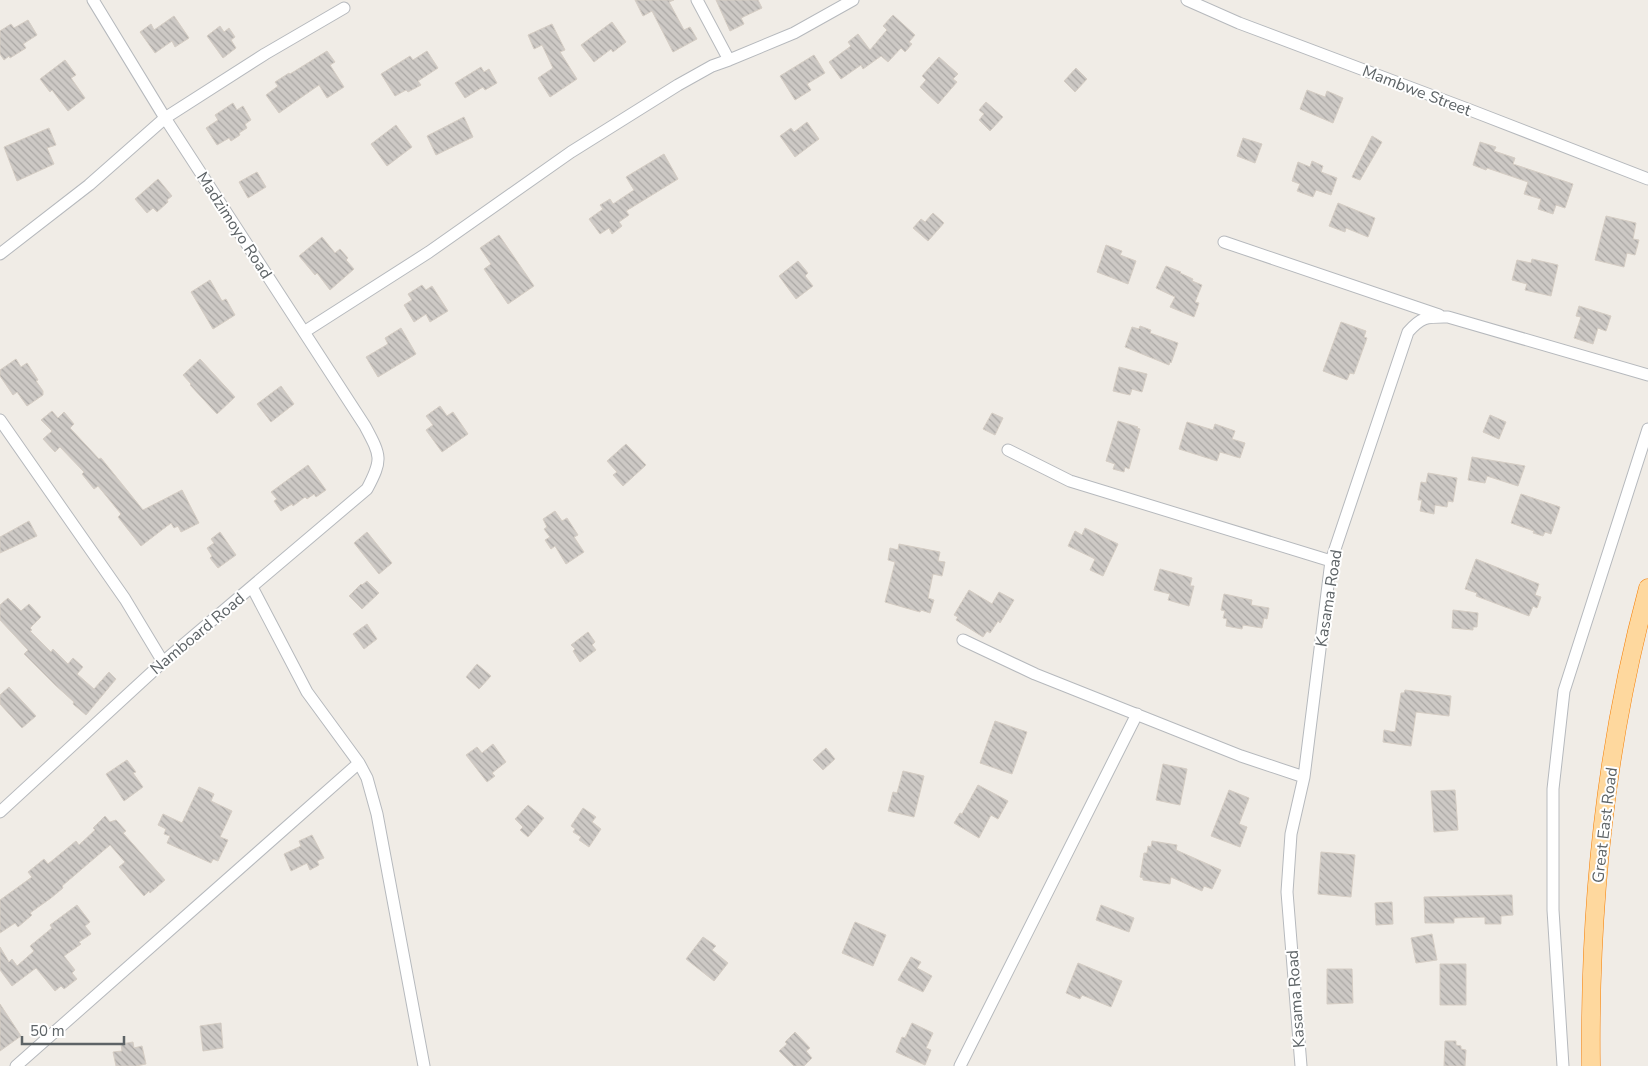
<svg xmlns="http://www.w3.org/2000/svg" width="1648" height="1066" viewBox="0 0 1648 1066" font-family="'Nunito Sans',sans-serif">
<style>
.building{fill:url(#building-back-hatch);stroke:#d5cdc4}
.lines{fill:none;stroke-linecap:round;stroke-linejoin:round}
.minor-casing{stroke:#b6b9bd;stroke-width:13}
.trunk-casing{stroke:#f67d00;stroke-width:19}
.minor{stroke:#fff;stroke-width:11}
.trunk{stroke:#fed89e;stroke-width:18}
.labels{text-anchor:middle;stroke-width:4;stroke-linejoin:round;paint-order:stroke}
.street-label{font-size:16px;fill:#5d6366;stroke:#fff}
</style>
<defs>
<pattern id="building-back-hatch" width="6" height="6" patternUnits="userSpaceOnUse" patternTransform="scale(1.25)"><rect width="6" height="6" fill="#cdc9c5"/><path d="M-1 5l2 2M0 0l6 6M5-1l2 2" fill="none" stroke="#aaa7a4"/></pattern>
</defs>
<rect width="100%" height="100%" fill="#f0ece6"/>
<path class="building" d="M635,0H674L669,2L684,30L690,27L697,39L673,52L652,11L643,16Z
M716,0H758L762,8L741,18L744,24L730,31Z
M893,15L915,35L909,42L912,44L905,52L901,48L888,62L881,56L863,69L861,65L841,79L829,62L851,46L848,42L858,34L870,50L887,30L883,26Z
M174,16L189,38L175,47L172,41L155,53L140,32L151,24L154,30Z
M28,20L37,35L23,44L26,48L10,58L9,56L4,60L0,54V31L11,24L14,28Z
M612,22L626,42L613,52L611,49L594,62L581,45Z
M552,24L565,50L560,52L577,79L550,97L538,78L553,68L542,45L534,49L528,35Z
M220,26L224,32L229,28L235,37L231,40L236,48L223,58L207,36Z
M327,51L335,62L330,65L344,87L327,98L319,85L279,113L266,95L278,86L275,82L289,73L290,74Z
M427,51L438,68L418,81L421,85L408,92L406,90L395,96L381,74L410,56L413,60Z
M814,55L825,73L807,84L811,90L795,100L780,76Z
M939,57L958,74L953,79L957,82L938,104L920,87L926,80L922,76Z
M65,60L76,75L71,78L85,98L68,111L52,90L50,92L40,79Z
M481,67L484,72L489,69L497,83L485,90L483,87L465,98L455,83Z
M1076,68L1087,79L1075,92L1064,81Z
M1307,90L1325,97L1327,91L1343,98L1333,123L1300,109Z
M986,102L1003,117L990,131L979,120L984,114L979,110Z
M233,103L237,110L243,106L251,120L245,124L247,128L239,133L240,135L231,141L229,138L217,145L206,128L218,120L215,115Z
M464,117L473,137L436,155L427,136Z
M807,122L819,139L795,157L780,136L791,128L794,132Z
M396,125L412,147L387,166L371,144Z
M49,128L56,145L47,148L54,164L17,181L4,147Z
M1372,136L1382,142L1360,180L1352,177Z
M1243,138L1262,144L1255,163L1237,156Z
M1480,142L1496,147L1494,151L1515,158L1513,164L1573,184L1565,208L1556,205L1553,214L1538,209L1541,199L1524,194L1528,182L1487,168L1486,170L1473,165Z
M664,154L678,179L626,211L629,215L619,222L622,226L612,234L609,228L600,234L589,219L603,209L600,205L610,199L613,204L634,190L626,177Z
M1312,161L1323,166L1321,172L1337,178L1331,195L1316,190L1313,197L1297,191L1300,184L1292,181L1298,162L1310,167Z
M257,172L266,187L248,198L239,182Z
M158,179L172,196L167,200L168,202L157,212L153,208L147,213L135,199Z
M1338,203L1375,218L1368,237L1346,228L1345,232L1329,226Z
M933,213L944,223L928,241L913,228L921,219L925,222Z
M1606,216L1636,223L1633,239L1639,240L1635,255L1627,253L1624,267L1595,260Z
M499,235L534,286L508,304L484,269L491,264L480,248Z
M322,237L335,253L340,249L348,258L346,260L354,269L330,290L317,273L315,275L299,256Z
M1106,245L1122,251L1120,255L1136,261L1128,284L1097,272Z
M1532,259L1558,265L1551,296L1525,290L1527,284L1512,280L1517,260L1531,263Z
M798,261L808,273L805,276L813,286L796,299L779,276Z
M1166,266L1181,272L1180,273L1193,279L1192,281L1202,285L1195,302L1199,303L1194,317L1170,307L1175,297L1156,288Z
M210,280L222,301L226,299L235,315L213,329L191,292Z
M422,285L426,290L432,286L448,311L430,322L426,314L414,322L404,305L412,300L408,294Z
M1579,306L1611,316L1606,331L1598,328L1593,344L1574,338L1581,317L1576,316Z
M1341,322L1366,331L1364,337L1367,338L1354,374L1350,373L1347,380L1323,371Z
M1140,326L1151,330L1150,333L1178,343L1171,363L1170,362L1169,365L1125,347L1132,327L1139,329Z
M401,328L416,354L378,377L366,357L388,344L385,338Z
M16,359L21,367L27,363L38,380L36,381L43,391V395L27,406L17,392L13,395L0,376V370Z
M200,359L235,397L217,414L190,385L191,384L183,375Z
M1119,367L1147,374L1142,392L1132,389L1130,395L1113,391Z
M281,386L294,404L271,422L257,404Z
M440,406L447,416L453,412L468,434L442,452L426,430L433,425L426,416Z
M52,411L58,418L64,412L74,424L70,428L99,459L101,458L143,510L182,490L199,523L181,532L178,526L174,528L171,523L141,546L118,517L121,514L98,486L94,489L82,474L84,472L60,447L55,452L43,439L52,431L41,420Z
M992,413L1003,418L995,435L983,429Z
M1490,415L1506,422L1499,439L1483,432Z
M1118,421L1138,427L1137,428L1140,429L1129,469L1125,467L1124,472L1113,469L1115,464L1106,461Z
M1187,422L1213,430L1215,424L1235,431L1232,439L1245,443L1240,458L1220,452L1217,461L1179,449Z
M626,444L646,465L623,486L613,475L617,472L607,461Z
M1472,457L1525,466L1518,486L1487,476L1485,483L1468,480Z
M308,465L326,490L316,497L314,494L307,499L305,497L293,506L292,504L281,511L274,501L277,499L271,492Z
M1428,473L1457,478L1453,502L1448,501L1447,507L1435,505L1434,514L1420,511L1422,500H1418L1421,482L1426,483Z
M1521,494L1560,507L1551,534L1545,532L1543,536L1533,533L1534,531L1511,523Z
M555,511L562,521L567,518L578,535L574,537L584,552L566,564L555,546L551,549L545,540L550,537L544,529L547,527L543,519Z
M29,521L37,536L0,553V537Z
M1085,528L1118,544L1103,576L1090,570L1095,559L1068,546L1075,531L1082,535Z
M220,532L236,555L218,568L210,558L212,556L207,548L214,543L211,539Z
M367,532L392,563L379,574L354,543Z
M899,544L940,552L938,561L945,562L942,576L933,574L928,598L934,600L930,613L921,610L920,612L885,602L895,562L888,560L890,548L898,550Z
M1476,559L1539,584L1535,595L1541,597L1537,608L1533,606L1529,616L1476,596L1477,593L1465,589Z
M1160,569L1192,578L1190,586H1194L1189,606L1168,600L1170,594L1154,590Z
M367,581L379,593L362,609L349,596L361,584L362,585Z
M969,590L992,604L999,592L1014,600L1000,623L998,621L990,633L987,631L983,637L956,620L958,617L954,615Z
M1224,594L1252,600L1251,605L1269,608L1267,619L1264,618L1262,628L1243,625L1242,629L1226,626L1227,619L1223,618L1225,611L1221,610Z
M8,598L21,611L29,604L41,617L30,628L32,630L30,631L51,652L53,649L68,664L73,658L83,667L77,674L94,689L109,672L116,679L86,715L73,704L74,702L54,684L24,654L28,650L0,620V605Z
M1453,610L1478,613L1477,627H1473V630L1452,628Z
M367,624L377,639L364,649L353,634Z
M588,632L595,642L592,645L596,650L580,662L573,651L575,649L571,645Z
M477,664L491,676L479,689L466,677Z
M9,687L36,716L22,728L0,704V695Z
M1405,690L1451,696L1449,716L1416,712L1411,746L1383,742L1384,730L1395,732L1401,693H1404Z
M995,721L1027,732L1012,774L980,763Z
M493,744L506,762L492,773L495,776L487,782L466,755L477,747L482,753Z
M826,748L835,759L823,770L813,760Z
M127,760L136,772L133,773L143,787L124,801L106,774Z
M1163,764L1187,769L1180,805L1156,800Z
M903,771L924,776L914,817L888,811L893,792L897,793Z
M978,785L1008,801L998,819L991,815L979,838L954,823L960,813L962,814Z
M199,787L214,794L211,801L232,811L220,837L228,840L218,861L213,859L211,863L167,843L170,836L164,834L166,829L158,825L163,814L182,823Z
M1229,790L1249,798L1239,824L1247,827L1240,847L1211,836Z
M1455,790L1458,830L1434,832L1431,791Z
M528,805L544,818L528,837L520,830L523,827L515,819Z
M583,808L596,817L592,822L601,829L589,847L579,840L581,837L573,832L575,829L571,826Z
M105,816L110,822L116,820L126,831L123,833L165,880L150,893L149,891L144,896L119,867L125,862L110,845L62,886L63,888L51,898L30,913L32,915L18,927L15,923L0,933V900L32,877L28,872L44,859L48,864L76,841L79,845L95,830L93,828Z
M312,835L324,858L317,861L319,865L310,870L307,863L291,871L284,854L301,846L299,841Z
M1152,841L1177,845L1176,850L1221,870L1212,889L1204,886L1202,891L1171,877L1170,884L1143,880V878L1140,877L1144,853H1147L1148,846L1151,847Z
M1321,852L1355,855L1351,897L1318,894Z
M1512,895L1513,915L1501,916V924H1485V917L1454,918V923H1425L1424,897Z
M1392,902L1393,924L1376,925L1375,903Z
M77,905L90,922L85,926L91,934L79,942L81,944L64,956L75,970L72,973L77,979L64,989L61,986L55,991L36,968L12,986L0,970V947L9,962L12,959L17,966L34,951L30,946L52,928L50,925Z
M1101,905L1134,918L1129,932L1096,920Z
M855,922L886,935L873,966L842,953Z
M1432,934L1437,960L1416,963L1411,938Z
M703,937L716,946L712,950L728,963L714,981L686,959Z
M911,957L921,962L917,968L932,976L923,992L898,980Z
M1078,963L1122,981L1111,1007L1082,995L1080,999L1066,993Z
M1440,964H1466V1005H1440Z
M1327,969H1352L1353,1003L1327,1004Z
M0,1004L21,1036L0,1051Z
M221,1023L223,1048L203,1051L200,1026Z
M912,1023L933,1033L926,1048L931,1050L925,1065L896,1052L902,1037L905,1038Z
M795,1032L810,1048L806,1051L812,1058L804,1066H794L779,1051L787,1044L785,1042Z
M1445,1041H1456V1045L1461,1046V1049L1466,1050L1465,1066H1444Z
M133,1042L134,1048L142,1046L146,1064L136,1066H116L113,1052L122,1051L121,1044Z"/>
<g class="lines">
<defs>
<path id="minor" d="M697,0L729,60
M1187,0L1239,23L1470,110L1648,179
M1224,242L1439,315
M0,254L89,185L165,118L265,54L344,8
M304,332L429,252L571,152L678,85L712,66L729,60L794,33L853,0
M0,420L125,599L163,662
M1008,450L1070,481L1331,561
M252,587L307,692L359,763L367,778L377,814L424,1066
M963,640L1035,674L1241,756L1304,777
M0,812L163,662L367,489C383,459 381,456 365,426L165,118L93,0
M16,1066L359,763
M960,1066L1137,714
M1301,1066L1287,892L1291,834L1304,777L1331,561L1408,332C1422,316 1427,317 1448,317L1648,375
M1563,1066L1553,910V789L1564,691L1648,429"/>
<path id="trunk" d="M1591,1066C1589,905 1606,743 1648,588"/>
</defs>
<use href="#minor" class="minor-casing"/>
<use href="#trunk" class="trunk-casing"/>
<use href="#minor" class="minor"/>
<use href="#trunk" class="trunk"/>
</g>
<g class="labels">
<g class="street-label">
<text transform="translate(1417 90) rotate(21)" y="6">Mambwe Street</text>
<text transform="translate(235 225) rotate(57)" y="6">Madzimoyo Road</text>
<text transform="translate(1328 598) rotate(-81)" y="6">Kasama Road</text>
<text transform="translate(197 633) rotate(-40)" y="6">Namboard Road</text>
<text transform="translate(1604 825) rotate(-83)" y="6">Great East Road</text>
<text transform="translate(1295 999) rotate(-94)" y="6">Kasama Road</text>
</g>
</g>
<path d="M22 1036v8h102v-8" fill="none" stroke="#5d6366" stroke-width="2.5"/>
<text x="30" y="1036" font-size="15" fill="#5d6366" stroke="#ffffff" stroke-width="4" paint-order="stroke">50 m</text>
</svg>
